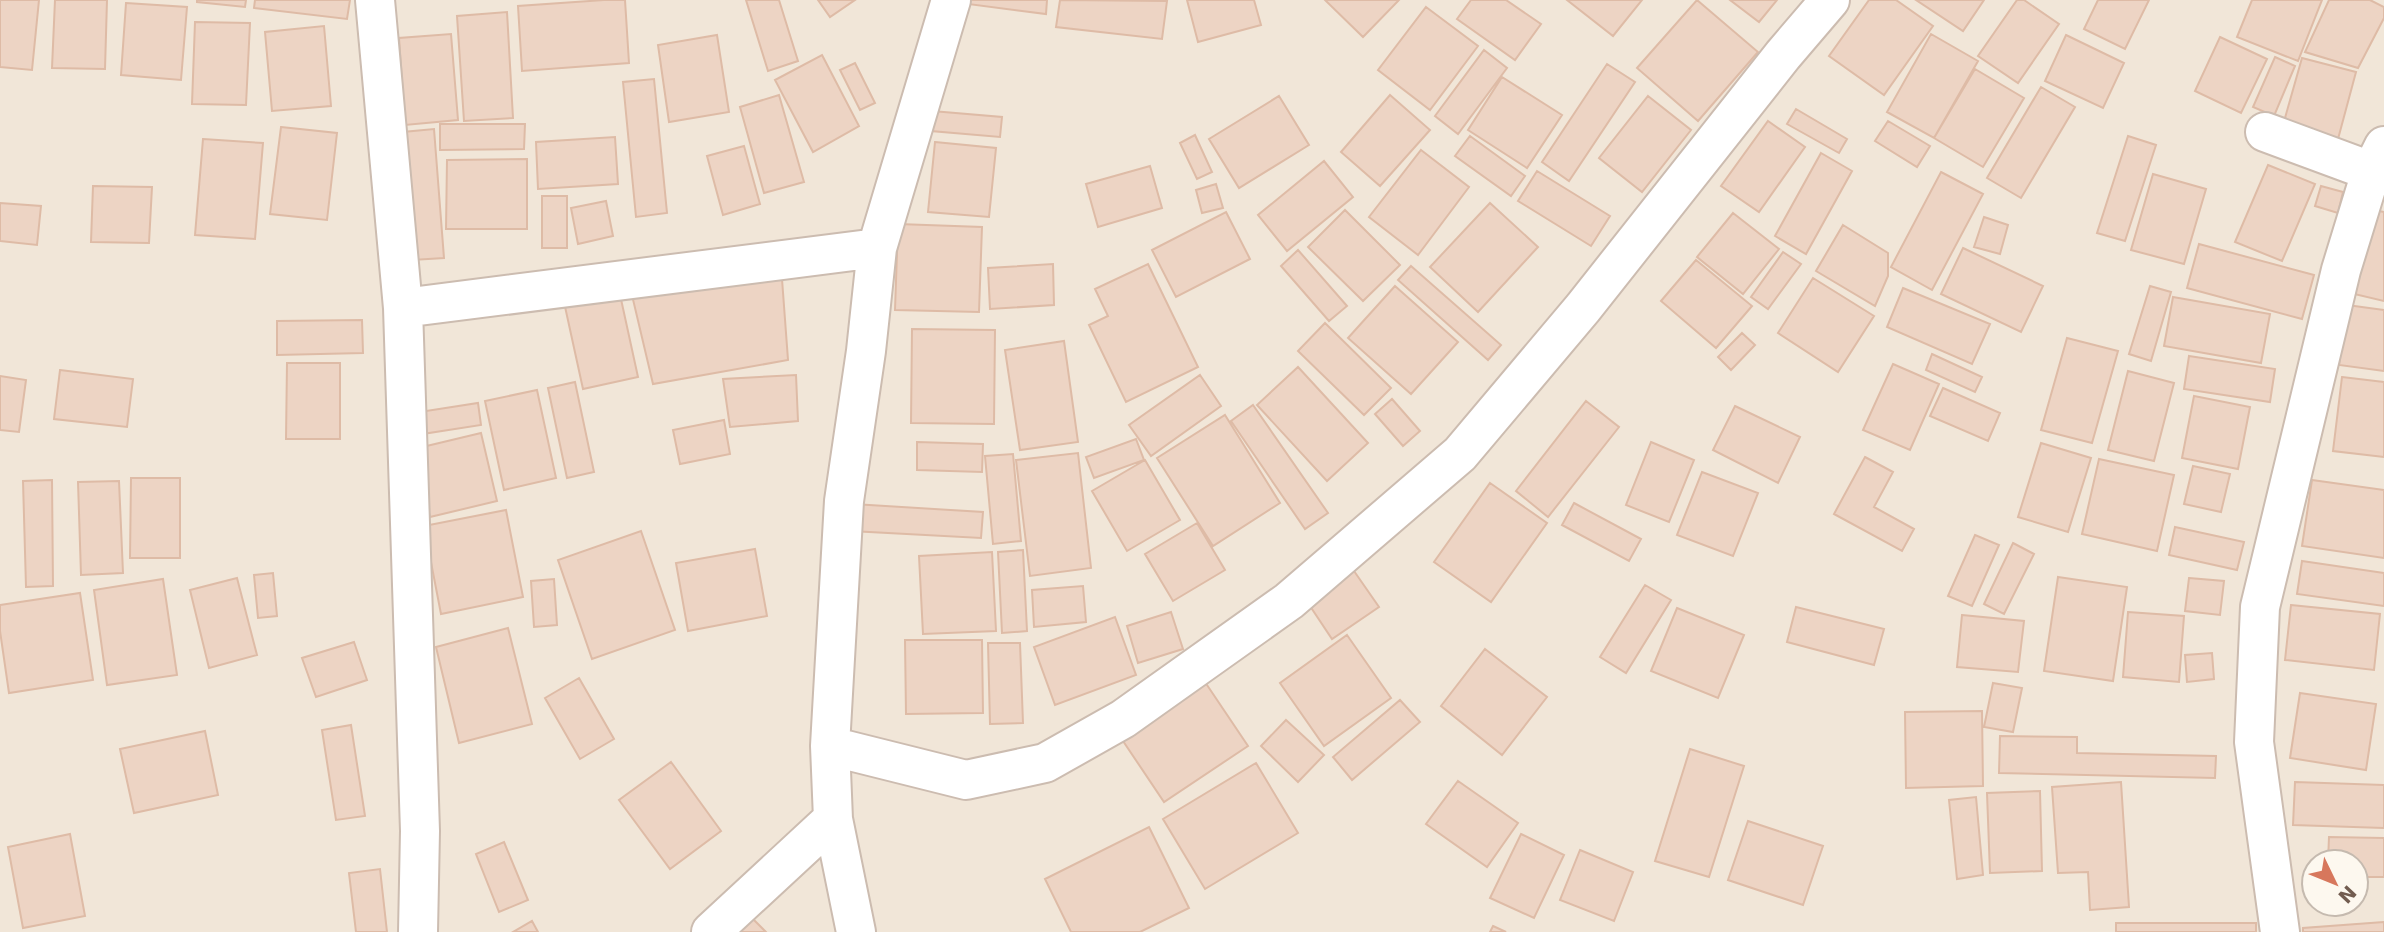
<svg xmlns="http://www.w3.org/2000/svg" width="2384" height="932" viewBox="0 0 2384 932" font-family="'DejaVu Sans',sans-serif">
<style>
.residential{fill:#f1e6d8;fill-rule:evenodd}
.building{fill:#edd4c4;stroke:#debba6;stroke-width:2}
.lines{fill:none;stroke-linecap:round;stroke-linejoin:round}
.minor-casing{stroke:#ccbcb0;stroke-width:42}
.minor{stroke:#fff;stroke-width:38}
</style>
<rect width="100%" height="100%" fill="#faf4e9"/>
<path class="residential" d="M0,0H2384V932H0ZM2314,862H2356V904H2314Z"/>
<path class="building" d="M0,0H39L32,70L0,67Z
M55,0H107L105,69L52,68Z
M197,0H246L245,7L197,2Z
M255,0H350L347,19L254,8Z
M604,0H625L629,63L522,71L518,6Z
M746,0H779L798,61L768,71Z
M818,0H855L830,17Z
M969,0H1047L1046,14L968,4Z
M1060,0L1167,1L1162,39L1056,27Z
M1187,0H1254L1261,25L1198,42Z
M1325,0H1399L1363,37Z
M1471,0H1506L1541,24L1515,60L1457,19Z
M1567,0H1642L1613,36Z
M1697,0L1758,52L1698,121L1637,68Z
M1730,0H1777L1759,22Z
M1869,0H1896L1933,26L1884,95L1829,56Z
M1916,0H1984L1963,31Z
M2017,0H2024L2059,24L2018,83L1978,56Z
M2098,0H2149L2125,49L2084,29Z
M2252,0H2322L2298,61L2237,37Z
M2329,0H2370L2384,7V18L2358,68L2305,52Z
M126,3L187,7L181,80L121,75Z
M1426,7L1478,46L1430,110L1378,70Z
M507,12L513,118L464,121L457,16Z
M195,22L250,23L246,105L192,104Z
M324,26L331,106L272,111L265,32Z
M451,34L458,120L405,125L399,38Z
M1931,34L1978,61L1934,138L1887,112Z
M717,35L729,112L669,122L658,45Z
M2066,35L2124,63L2103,108L2045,81Z
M2220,37L2267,59L2241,113L2195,91Z
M1484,50L1507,68L1458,134L1435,116Z
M822,55L859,126L813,152L775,80Z
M2275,57L2295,66L2274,116L2253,107Z
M2302,58L2356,72L2338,139L2283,125Z
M855,63L875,103L860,110L840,70Z
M1607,64L1635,82L1569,181L1542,162Z
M1975,69L2024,98L1983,167L1934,138Z
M1502,77L1562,115L1527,168L1468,130Z
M654,79L667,213L636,217L623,82Z
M2041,87L2075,107L2021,198L1987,178Z
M779,95L804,182L764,193L740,107Z
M1390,95L1430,130L1380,186L1341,152Z
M1279,96L1309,145L1239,188L1209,139Z
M1648,96L1691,130L1642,192L1599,158Z
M1796,109L1847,139L1839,153L1787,124Z
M932,111L1002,117L1000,137L931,131Z
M1768,121L1805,147L1759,212L1721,186Z
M1888,121L1930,146L1917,167L1875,141Z
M440,124H525L524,149L440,150Z
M281,127L337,133L327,220L270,214Z
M434,129L444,258L412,260L403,132Z
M1195,135L1212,172L1197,179L1180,143Z
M1470,136L1525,176L1511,196L1455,156Z
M2128,136L2156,145L2125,241L2097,233Z
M615,137L618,184L538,189L536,142Z
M203,139L263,143L255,239L195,235Z
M935,142L996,148L989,217L928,212Z
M744,146L760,204L723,215L707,156Z
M1421,150L1469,187L1418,255L1369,217Z
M1821,153L1852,171L1806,254L1775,236Z
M527,159V229H446L447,160Z
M1324,161L1353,197L1287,251L1258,215Z
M2268,165L2315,184L2282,261L2235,242Z
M1150,166L1162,208L1098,227L1086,184Z
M1537,171L1610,216L1591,246L1518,201Z
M1941,172L1983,194L1932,290L1891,267Z
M2153,174L2206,189L2184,264L2131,250Z
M1216,184L1223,208L1202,213L1196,190Z
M93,186L152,187L149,243L91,242Z
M2321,186L2343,192L2338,213L2315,206Z
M542,196H567V248H542Z
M606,201L613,236L578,244L571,208Z
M0,203L41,206L37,245L0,241Z
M1490,203L1538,247L1478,312L1430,267Z
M2364,208L2384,212V301L2346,292Z
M1345,210L1400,265L1363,301L1308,247Z
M1226,212L1250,259L1176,297L1152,250Z
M1733,213L1779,249L1743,294L1697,257Z
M1984,217L2008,225L2000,254L1974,247Z
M898,224L982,227L979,312L895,310Z
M1843,225L1888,253V276L1875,306L1816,271Z
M2199,244L2314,275L2302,319L2187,288Z
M1963,248L2043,286L2021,332L1941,294Z
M1298,250L1347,306L1329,321L1281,266Z
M1783,252L1801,264L1768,309L1751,297Z
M1696,260L1752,306L1716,348L1661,301Z
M1053,264L1054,305L990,309L988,268Z
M1148,264L1198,367L1126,402L1089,325L1108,316L1095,289Z
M1411,266L1501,345L1488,360L1398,280Z
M1813,278L1874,316L1838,372L1778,333Z
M782,279L788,360L653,384L631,291Z
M1395,286L1458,342L1411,394L1348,338Z
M2150,286L2171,292L2151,361L2129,354Z
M1903,288L1990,324L1972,364L1887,327Z
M619,290L638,377L583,389L564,302Z
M2173,297L2270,314L2261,363L2164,346Z
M2347,305L2384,310V371L2339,365Z
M362,320L363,353L277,355V321Z
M1325,323L1391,388L1364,415L1298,351Z
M912,329L995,330L994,424L911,423Z
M1742,333L1755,345L1731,370L1718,357Z
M2067,338L2118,351L2092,443L2041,430Z
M1064,341L1078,442L1020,450L1005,350Z
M1932,354L1982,377L1975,392L1926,370Z
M2189,356L2275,369L2270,402L2184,389Z
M287,363H340V439H286Z
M1893,364L1939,384L1910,450L1863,430Z
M1298,367L1368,443L1327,481L1257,405Z
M60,370L133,379L127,427L54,419Z
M2128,371L2174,383L2154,461L2108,450Z
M796,375L798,421L730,427L723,379Z
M1200,375L1221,406L1151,456L1129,425Z
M0,376L26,380L19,432L0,430Z
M2342,377L2384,382V457L2333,451Z
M575,382L594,472L567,478L548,388Z
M1943,388L2000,413L1988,441L1930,416Z
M537,390L556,478L504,490L485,401Z
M2194,396L2250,407L2238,469L2182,458Z
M1392,399L1420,431L1403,446L1375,414Z
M1586,401L1619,427L1548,517L1516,491Z
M478,403L481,425L416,435L413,413Z
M1253,405L1328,513L1305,529L1231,421Z
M1735,406L1800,437L1778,483L1713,450Z
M1225,415L1280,503L1213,546L1157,458Z
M724,420L730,454L680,464L673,430Z
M481,433L497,501L430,517L414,449Z
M1136,439L1144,460L1094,478L1086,457Z
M917,442L983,444L982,472L917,470Z
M1651,442L1694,460L1669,522L1626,505Z
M2041,443L2091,458L2068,532L2018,517Z
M1078,453L1091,568L1030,576L1016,460Z
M1013,454L1021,541L993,544L985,456Z
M1865,457L1893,472L1874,507L1914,529L1902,551L1834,514Z
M2099,459L2174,475L2157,551L2082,534Z
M1145,460L1180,520L1127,551L1092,491Z
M2193,466L2230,474L2221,512L2184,504Z
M1702,472L1758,493L1733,556L1677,535Z
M131,478H180V558H130Z
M52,480L53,586L26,587L23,481Z
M2312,480L2384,490V558L2302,546Z
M119,481L123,573L81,575L78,482Z
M1490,483L1547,523L1491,602L1434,562Z
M1574,503L1641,539L1629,561L1562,525Z
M853,504L983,512L981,538L851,531Z
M506,510L523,597L441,614L424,526Z
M1197,523L1225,570L1173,601L1145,554Z
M2175,527L2244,542L2237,570L2169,555Z
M641,531L675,630L592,659L558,560Z
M1975,535L1999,545L1972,606L1948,596Z
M2013,543L2034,554L2004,614L1984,604Z
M755,549L767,616L688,631L676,563Z
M1023,550L1027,631L1002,633L998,552Z
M992,552L996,631L923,634L919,556Z
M2302,561L2384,573V606L2297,594Z
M1354,571L1379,607L1332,639L1308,603Z
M273,573L277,616L258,618L254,575Z
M2058,577L2127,587L2113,681L2044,671Z
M237,578L257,655L209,668L190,590Z
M2189,578L2224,581L2220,615L2185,611Z
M163,579L177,675L107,685L94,590Z
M554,579L557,625L534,627L531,581Z
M1645,585L1671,600L1626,673L1600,657Z
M1083,586L1086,622L1034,627L1032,590Z
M80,593L93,680L9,693L0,631V605Z
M2291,605L2380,614L2374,670L2285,660Z
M1796,607L1884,629L1874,665L1787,642Z
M1677,608L1744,635L1718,698L1651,671Z
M1171,612L1183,649L1138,663L1127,626Z
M2128,612L2184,616L2179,682L2123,677Z
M1962,615L2024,621L2018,672L1957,667Z
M1115,617L1136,675L1055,705L1034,647Z
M508,628L532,724L459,743L436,647Z
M1347,635L1391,698L1324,746L1280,683Z
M905,640H982L983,713L906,714Z
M354,642L367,680L316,697L302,658Z
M988,643H1020L1023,723L990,724Z
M1485,649L1547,697L1502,755L1441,706Z
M2212,653L2214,679L2187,682L2185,655Z
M579,678L614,739L580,759L545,698Z
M1205,682L1248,746L1164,802L1121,738Z
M1993,683L2022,688L2013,732L1984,727Z
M2300,693L2376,704L2366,770L2290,758Z
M1400,700L1420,722L1352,780L1333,757Z
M1982,711L1983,786L1906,788L1905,712Z
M1286,720L1324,755L1298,782L1261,746Z
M351,725L365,816L336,820L322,730Z
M205,731L218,795L134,813L120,749Z
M2000,736L2077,737V753L2216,756L2215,778L1999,773Z
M1690,749L1744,766L1709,877L1655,861Z
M671,762L721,831L670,869L619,800Z
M1256,763L1298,833L1205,889L1163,819Z
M1458,781L1518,823L1487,867L1426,824Z
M2121,782L2129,907L2090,910L2088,872L2058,873L2052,787Z
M2295,782L2384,785V828L2293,825Z
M2040,791L2042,871L1990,873L1987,793Z
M1976,797L1983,875L1957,879L1949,800Z
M1748,821L1823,846L1803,905L1728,880Z
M1149,827L1189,908L1140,932H1071L1045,879Z
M70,834L85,916L23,928L8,847Z
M1521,834L1564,855L1534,918L1490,898Z
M2329,837L2384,838V877H2356V862H2328Z
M504,842L528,900L499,912L476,854Z
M1580,850L1633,872L1614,921L1560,900Z
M380,869L387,932H356L349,873Z
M748,914L766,932H730Z
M532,921L538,932H513Z
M2384,922V932H2303V928Z
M2116,923H2256V932H2116Z
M1493,926L1506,932H1490Z"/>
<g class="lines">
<defs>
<path id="minor" d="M375,0L403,308L420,831L418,932
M2265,132L2384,176
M403,308L877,248
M830,746L966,780L1045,763L1123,719L1289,601L1460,454L1583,308L1783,55L1830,0
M711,932L833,819
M856,932L833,819L830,746L844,501L866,351L877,248L951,0
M2280,932L2254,742L2260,607L2341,270L2371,172L2384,146"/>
</defs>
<use href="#minor" class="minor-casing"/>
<use href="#minor" class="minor"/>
</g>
<g transform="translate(2335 883) rotate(133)"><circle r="33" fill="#fdf8ef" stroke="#c5baaf" stroke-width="2"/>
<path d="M0-5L12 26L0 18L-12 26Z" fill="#d7775c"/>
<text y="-10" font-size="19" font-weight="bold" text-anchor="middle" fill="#725c4f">N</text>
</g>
</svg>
